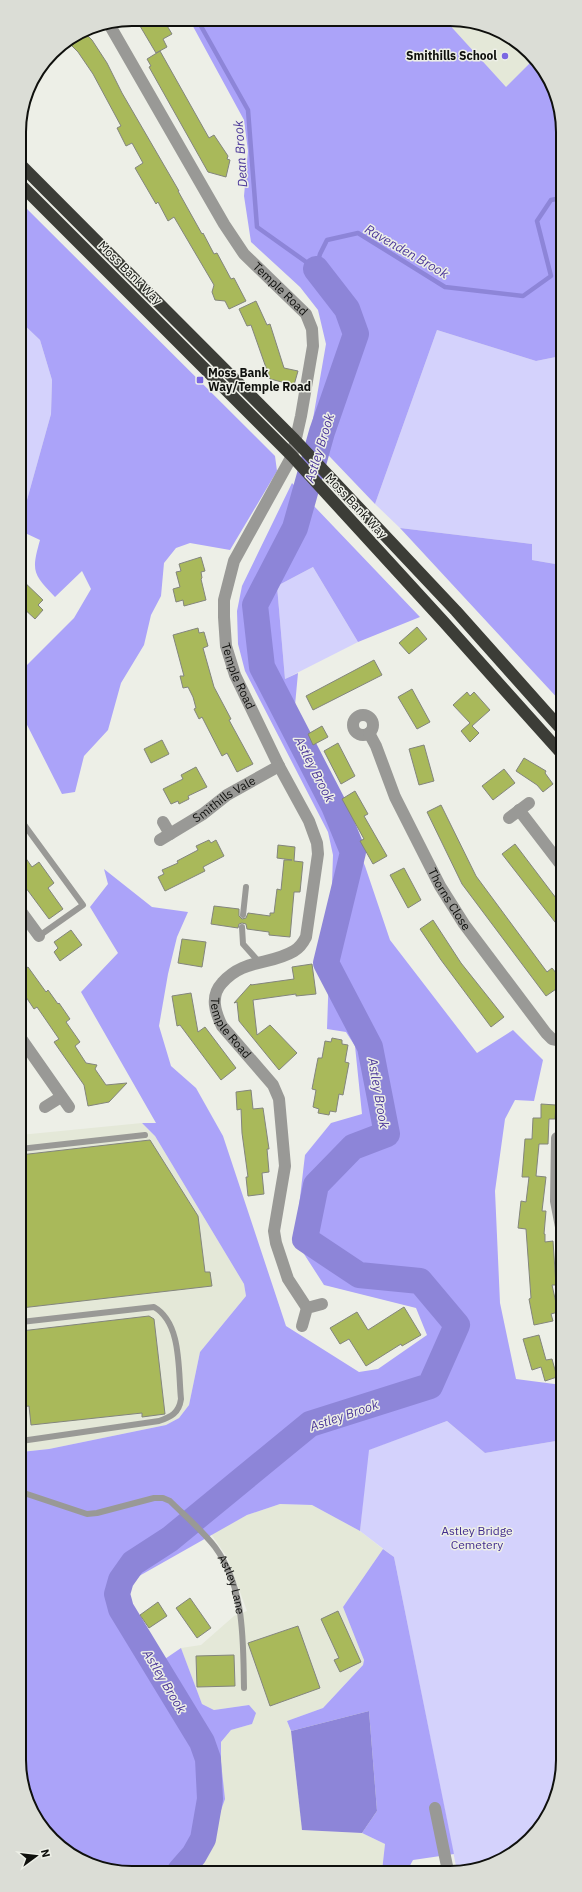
<svg xmlns="http://www.w3.org/2000/svg" width="582" height="1892" viewBox="0 0 582 1892" font-family="'IBM Plex Sans',sans-serif">
<style>
.built{fill:#e4e8d8}
.green{fill:#d4d2fc}
.forest{fill:#aba3f9}
.water{fill:#8d85d8}
.lines{fill:none;stroke-linecap:round;stroke-linejoin:round}
.stream{stroke:#8d85d8;stroke-width:4.5}
.river{stroke:#8d85d8;stroke-width:26}
.building{fill:#a9b95a;stroke:#83857d}
.lane{stroke:#999996;stroke-width:6}
.street{stroke:#999996;stroke-width:12}
.highway{stroke:#3c3d37;stroke-width:12}
.poi-dot{fill:#7b67e2;stroke:#edefe7;stroke-width:1.5}
.labels{text-anchor:middle;stroke-width:3;stroke-linejoin:round;paint-order:stroke}
.poi-label{font-size:12px;font-weight:bold;fill:#0f100d;stroke:#edefe7;text-anchor:end}
.street-label{font-size:12px;fill:#0f100d;stroke:#edefe7}
.park-label{font-size:12px;fill:#412b8d;stroke:#edefe7}
.water-label{font-size:13px;font-style:italic;fill:#4b3799;stroke:#edefe7}
.rim{fill:none;stroke:#0f100d;stroke-width:2}
</style>
<rect width="100%" height="100%" fill="#edefe7"/>
<path class="built" d="M446,21H472L530,52L534,59L506,88Z
M142,1123L155,1136L244,1284L246,1296L200,1352L189,1405L179,1418L166,1425L49,1449L21,1452L20,1135Z
M280,1504L312,1505L360,1531L383,1549L343,1607L364,1660L363,1665L323,1708L287,1721L291,1732L302,1830L362,1833L385,1844L382,1871H193L205,1855L221,1762V1742L231,1730L252,1724L249,1705L214,1710L202,1704L181,1648L201,1645L234,1616L247,1611L227,1557L211,1534L247,1515Z"/>
<path class="green" d="M19,320L40,340L52,380L51,414L25,507L20,506Z
M437,330L536,361L561,356V565L532,560V544L400,528L375,504Z
M313,567L358,642L285,679L277,586Z
M447,1421L485,1453L562,1440L563,1767C560,1779 559,1792 554,1803C539,1841 498,1871 457,1871L394,1557L360,1531L368,1450Z"/>
<path class="forest" d="M189,19L446,21L506,87L534,59L561,110V356L536,361L437,330L375,504L310,436L326,344L318,310L300,287L251,242L244,196L248,151L244,120Z
M19,201L275,456L277,471L230,550L190,543L176,548L164,563L161,596L151,615L144,645L121,683L108,730L84,756L75,792L62,794L20,711V672L74,618L91,589L82,571L55,597C33,574 31,572 40,540L23,532L25,507L51,414L52,380L40,340L19,320Z
M292,483L420,617L358,642L313,567L277,586L285,679L298,673L294,716L337,799L365,866L390,940L477,1053L513,1030L543,1060L534,1101L515,1100L505,1119L495,1191L500,1303L516,1379L562,1385V1440L485,1453L447,1421L369,1450L360,1531L312,1505L280,1504L247,1515L125,1584L123,1600L159,1663L181,1648L202,1704L214,1710L249,1705L256,1713L252,1724L231,1730L221,1742V1762L225,1799L205,1855L193,1871H110L52,1840L21,1782V1452L49,1449L166,1425L179,1418L189,1405L200,1352L246,1296L244,1284L155,1136L142,1123H156L81,992L118,953L90,907L108,884L104,869L152,907L188,912L177,937L168,974L159,1026L171,1066L196,1088L223,1136L286,1326L359,1372L378,1369L427,1335L416,1308L324,1285L295,1240L305,1155L331,1123L362,1114L355,1046L346,1032L327,1029L333,855L328,832L245,671L238,644L237,611L242,586Z
M400,528L532,544V560L561,565L562,703Z
M383,1549L394,1557L454,1854L413,1860L407,1871H382L385,1844L362,1833L377,1811L369,1711L291,1731L287,1721L323,1708L363,1665L364,1660L343,1607Z"/>
<path class="water" d="M369,1711L377,1811L362,1833L302,1830L291,1731Z"/>
<g class="lines">
<path class="stream" d="M197,19L248,110L257,227L316,269L320,254L327,240L358,233L445,287L523,296L551,276L537,221L551,200L561,198"/>
<path class="river" d="M180,1871L194,1855L203,1839L210,1799L208,1759L202,1742L121,1609L117,1594L121,1580L133,1563L170,1539L310,1424L430,1386L457,1325L420,1281L359,1275L305,1239L316,1185L353,1147L387,1134L370,1047L326,963L353,852L334,806L262,667L255,605L295,528L322,432L356,334L347,309L316,269"/>
</g>
<path class="building" d="M151,19H163L172,34L163,39L167,47L156,53L140,26Z
M83,31L92,40L107,63L122,93L179,191H178L202,234L203,233L214,254L217,253L231,279L234,278L246,301L229,309L225,301L215,300L212,292L214,285L174,217L168,221L158,202L156,204L135,168L143,163L132,143L126,146L117,128L121,126L93,74L78,52L68,42Z
M160,51L209,138L214,135L228,156L227,159L230,160L226,177L208,172L149,67L151,66L147,59Z
M256,301L267,325L270,324L284,368L298,371L294,385L270,379L251,325L247,326L239,309Z
M201,557L205,571L201,572L202,578L201,579L206,600L184,606L183,600L176,602L173,589L180,587L176,572L181,571L179,564Z
M20,578L43,600L38,605L43,610L35,619L20,605Z
M417,627L427,639L409,654L399,643Z
M198,628L199,633L204,632L208,646L203,648L214,687L231,719L229,720L253,764L237,772L227,753L222,756L202,717L199,719L194,709L196,708L193,697L188,687L183,688L180,676H184L173,635Z
M374,660L382,675L313,710L306,696Z
M412,689L430,722L417,729L398,697Z
M467,692L470,696L474,692L490,710L472,726L479,733L470,742L461,731L470,723L453,705Z
M322,726L328,737L313,745L308,734Z
M162,740L169,754L151,763L144,749Z
M338,743L355,776L341,784L324,751Z
M424,745L434,781L419,785L409,749Z
M524,758L546,771L545,773L553,784L543,792L537,785L516,771Z
M196,767L207,787L188,796L189,799L179,804L178,801L171,804L163,789L183,779L181,775Z
M504,769L515,783L493,800L482,786Z
M355,791L368,814L364,816L387,856L373,864L360,841L364,839L342,799Z
M441,805L476,876L547,972L552,968L562,980L557,984L559,987L546,996L462,884L427,812Z
M209,840L211,843L216,840L224,856L203,867L205,871L165,891L158,877L164,874L162,870L178,863L177,861L198,850L196,846Z
M515,844L562,906V931L502,854Z
M278,845L295,847L294,861L303,862L300,892H294L290,937L269,935V932L247,929L246,924L242,923L239,924L238,928L211,924L214,906L239,909V916L242,919L246,918L248,913L270,916V913H274L277,889L281,890L284,860H292L277,858Z
M20,850L32,867L39,862L54,883L48,888L63,909L49,919L20,880Z
M404,868L421,900L408,908L390,875Z
M433,920L461,963L504,1017L491,1027L441,960L420,929Z
M71,930L82,945L60,961L54,952L58,948L54,942Z
M182,939L206,942L202,967L178,963Z
M312,964L316,994L296,996V994L253,1000L257,1035L270,1025L297,1053L279,1070L239,1021L237,1002L234,1003L251,984V985L294,979L292,967Z
M28,967L46,992L48,990L58,1004L59,1003L70,1019L66,1022L80,1042L75,1046L86,1063L97,1065L95,1069L106,1085L127,1083L109,1102L88,1106L84,1085L54,1042L59,1039L37,1007L34,1009L20,988V972Z
M191,993L198,1032L205,1027L236,1068L221,1080L180,1025L177,1026L172,996Z
M332,1038L342,1040V1044L348,1045L345,1062L349,1063L343,1095L339,1094L336,1112L330,1111L329,1115L318,1113L319,1109L313,1107L316,1090L312,1089L318,1058H322L325,1041L331,1042Z
M251,1090L253,1109L263,1108L269,1149H267L269,1172L262,1173L264,1194L248,1196L246,1177H248L242,1133L241,1109L237,1110L236,1092Z
M541,1104L556,1105L555,1119H549L548,1144H539L536,1176L546,1177L542,1211H546L544,1234H545V1242L553,1241L556,1285H552L558,1312L551,1314L553,1321L534,1325L529,1299L531,1298L526,1229L518,1228L521,1201L526,1202L529,1177H522L525,1139H532L533,1118H541Z
M150,1140L198,1216L205,1272H210L212,1286L21,1308L20,1155Z
M404,1307L421,1335L402,1346L401,1344L366,1366L349,1339L340,1344L330,1328L357,1312L368,1330Z
M149,1316L154,1319L165,1414L142,1417V1413L31,1425L29,1406L21,1407V1331Z
M539,1335L546,1360L552,1359L557,1377L545,1381L541,1367L532,1370L523,1339Z
M190,1598L211,1628L197,1638L176,1608Z
M158,1602L167,1616L149,1628L140,1615Z
M338,1611L361,1662L340,1672L334,1660L339,1658L321,1619Z
M298,1626L320,1688L270,1706L248,1643Z
M234,1655L235,1686L197,1687L196,1656Z"/>
<g class="lines">
<g class="lane">
<path d="M20,819L83,905L39,936"/>
<path d="M243,915L246,887"/>
<path d="M20,927L29,921"/>
<path d="M242,927L243,944L259,962"/>
<path d="M20,1149L145,1135"/>
<path d="M21,1322L154,1307C182,1323 178,1370 181,1399C179,1413 171,1417 159,1421L21,1441"/>
<path id="s1" d="M21,1492L87,1514L97,1513L154,1498H163L170,1501C185,1516 202,1530 215,1547C245,1588 243,1640 244,1688"/>
</g>
<g class="street">
<path id="s2" d="M109,24L224,224L244,254L306,314L312,329L313,346L301,416L292,456L234,561L224,600V617L226,646L235,675L279,766L309,821L317,843L318,854L306,937C303,943 299,948 294,951C269,966 244,958 222,983C210,996 215,1012 222,1026L273,1085L279,1099L285,1166L274,1231L276,1243L288,1279L307,1308"/>
<circle cx="363" cy="725" r="10"/>
<path id="s3" d="M369,733L376,746L395,797L440,886L464,924L546,1033L552,1039L562,1041"/>
<path d="M519,810L562,866"/>
<path d="M509,818L529,803"/>
<path d="M163,822L170,834"/>
<path id="s4" d="M160,840L203,814L227,795L279,766"/>
<path d="M20,910L39,936"/>
<path d="M20,1037L69,1107"/>
<path d="M45,1107L61,1097"/>
<path d="M557,1138L556,1201L562,1232"/>
<path d="M302,1326L307,1308L322,1304"/>
<path d="M435,1808L448,1871"/>
</g>
<path class="highway" d="M19,163L295,440L456,611L562,730
M19,183L292,456L443,621L562,754"/>
</g>
<g class="poi-dot">
<circle cx="505" cy="56" r="4"/>
<rect x="196" y="376" width="8" height="8" rx="2"/>
</g>
<g class="labels">
<g class="poi-label">
<text x="497" y="60">Smithills School</text>
<text x="208" y="377" text-anchor="start">Moss Bank<tspan x="208" dy="14">Way/Temple Road</tspan></text>
</g>
<g class="street-label">
<text transform="translate(130 273) rotate(45)" y="4">Moss Bank Way</text>
<text dy="4" stroke="none"><textPath href="#s2" startOffset="317">Temple Road</textPath></text>
<text transform="translate(356 506) rotate(47)" y="4">Moss Bank Way</text>
<text dy="4" stroke="none"><textPath href="#s2" startOffset="737">Temple Road</textPath></text>
<text dy="4" stroke="none"><textPath href="#s4" startOffset="76">Smithills Vale</textPath></text>
<text dy="4" stroke="none"><textPath href="#s3" startOffset="185">Thorns Close</textPath></text>
<text dy="4" stroke="none"><textPath href="#s2" startOffset="1167">Temple Road</textPath></text>
<text dy="4" stroke="none"><textPath href="#s1" startOffset="261">Astley Lane</textPath></text>
</g>
<g class="park-label">
<text x="477" y="1535">Astley Bridge<tspan x="477" dy="14">Cemetery</tspan></text>
</g>
<g class="water-label">
<text transform="translate(240 154) rotate(-94)" y="5">Dean Brook</text>
<text transform="translate(407 251) rotate(30)" y="5">Ravenden Brook</text>
<text transform="translate(319 448) rotate(-73)" y="5">Astley Brook</text>
<text transform="translate(315 769) rotate(63)" y="5">Astley Brook</text>
<text transform="translate(379 1093) rotate(80)" y="5">Astley Brook</text>
<text transform="translate(344 1415) rotate(-19)" y="5">Astley Brook</text>
<text transform="translate(165 1681) rotate(59)" y="5">Astley Brook</text>
</g>
</g>
<path d="M0 0H582V1892H0ZM132 26H450A106 106 0 0 1 556 132V1760A106 106 0 0 1 450 1866H132A106 106 0 0 1 26 1760V132A106 106 0 0 1 132 26Z" fill="#dbddd6" fill-rule="evenodd"/>
<path class="rim" d="M132 26H450A106 106 0 0 1 556 132V1760A106 106 0 0 1 450 1866H132A106 106 0 0 1 26 1760V132A106 106 0 0 1 132 26Z"/>
<g transform="translate(36 1856) rotate(75)" stroke="#edefe7" stroke-width="3" paint-order="stroke">
<path d="M0-3L7 15L0 10L-7 15Z" fill="#0f100d"/>
<text y="-6" font-size="11" font-weight="bold" text-anchor="middle" fill="#0f100d">N</text>
</g>
</svg>
